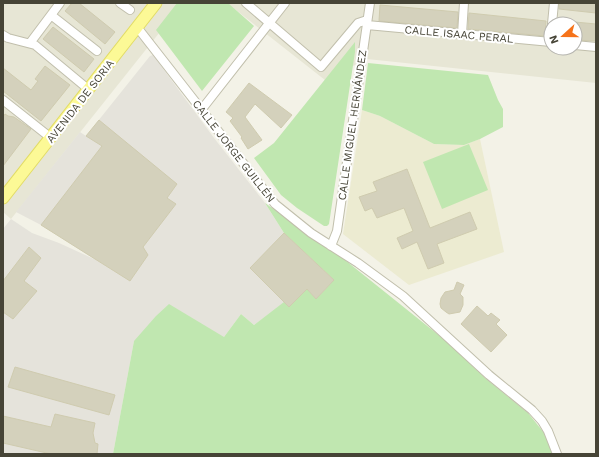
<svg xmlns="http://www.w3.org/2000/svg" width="599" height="457" viewBox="0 0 599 457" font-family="'Work Sans',sans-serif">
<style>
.residential{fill:#e7e6d5;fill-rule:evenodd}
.industrial{fill:#e5e3db}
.education{fill:#ecebd1}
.green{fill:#c0e7b0}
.building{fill:#d4d1bc;stroke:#cfcbaf}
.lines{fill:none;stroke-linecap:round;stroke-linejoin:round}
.minor-casing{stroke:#c1bfac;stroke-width:10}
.major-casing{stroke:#e2dc66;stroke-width:13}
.minor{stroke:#fff;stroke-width:8}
.major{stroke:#fcf996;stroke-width:11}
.labels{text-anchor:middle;stroke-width:4;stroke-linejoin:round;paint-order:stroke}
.street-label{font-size:11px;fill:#464436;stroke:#fff}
</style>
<rect width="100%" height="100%" fill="#f3f2e7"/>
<path class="residential" d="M3,3H183L11,219L3,212Z
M227,3H596V83L367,59L325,80ZM551,24H575V48H551Z"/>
<path class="industrial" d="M153,55L214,138L265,203L284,233L334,280L316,299L307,289L289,307L284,303L254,325L241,314L224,337L134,341L113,454H3V229L11,219L32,233L59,243L94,259L41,225L16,212L80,132L86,136L150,56Z"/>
<path class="education" d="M362,110L380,116L434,144L464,145L480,139L504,252L409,285L343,234Z"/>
<path class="green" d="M177,3H228L254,26L202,91L156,30Z
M355,42V52L329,224L327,226H324L297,208L281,195L254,158L274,143Z
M368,63L488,75L498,100L503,109V127L480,139L464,145L434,144L380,116L362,110Z
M469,144L488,190L442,209L423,162Z
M265,203L340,256L446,341L485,378L528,413L545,434L552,454H113L134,341L156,316L169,304L224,337L241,314L254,325L284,302L289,307L307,289L316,299L334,280L284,233Z"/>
<path class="building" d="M72,3H79L115,32L105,44L65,11Z
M559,3H596V13L559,9Z
M380,5L458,12L457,28L379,21Z
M469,13L546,21L545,36L468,29Z
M575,22L596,24V41L575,40Z
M53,27L94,59L84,72L43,39Z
M45,66L70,85L41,121L3,91V68L31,90L38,81L35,79Z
M249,83L292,115L281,128L255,104L245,117L262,140L248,149L241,138L242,137L230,121L233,118L226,112Z
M5,114L8,116L14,117L31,129L3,166V117Z
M99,120L177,184L167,198L176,204L143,247L148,255L130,281L41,225L102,146L86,136Z
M407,169L430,228L470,212L477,229L437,244L444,263L428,269L417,242L402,249L397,238L413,231L404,208L377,218L372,208L365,211L359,197L377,191L373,182Z
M284,233L334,280L316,299L307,289L289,307L250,268Z
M29,247L41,258L24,281L37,291L13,319L3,312V281Z
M457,282L464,285L460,294L463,297V305L460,312L449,314L446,312L441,308L440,304L441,298L445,292L454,290Z
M477,306L488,316L491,313L500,320L496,324L507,335L491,352L461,324Z
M15,367L115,395L109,415L8,387Z
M55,414L95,423L93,433L95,443L98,444L97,454H51L3,443V416L51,427Z"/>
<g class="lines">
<defs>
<path id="minor" d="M120,3L130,10
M246,3L321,67L358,23L367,20
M51,15L97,51
M552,24L554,3
M367,25L551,42
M137,27L275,204L311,233L358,263L403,296L489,375L532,410L542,421L548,431L557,454
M462,34L464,3
M3,35L8,38L35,45L88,89
M550,42L551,32
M30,43L60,3
M575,45L596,47
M3,100L51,138
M202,109L285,3
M331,246L337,231L370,3"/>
<path id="major" d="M3,198L156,3"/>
</defs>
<use href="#minor" class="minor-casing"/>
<use href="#major" class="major-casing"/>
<use href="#minor" class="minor"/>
<use href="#major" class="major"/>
</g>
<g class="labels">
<g class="street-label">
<text transform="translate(459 34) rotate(5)" y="4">CALLE ISAAC PERAL</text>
<text transform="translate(80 101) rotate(-52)" y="4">AVENIDA DE SORIA</text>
<text transform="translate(352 125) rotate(-82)" y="4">CALLE MIGUEL HERNÁNDEZ</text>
<text transform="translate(234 151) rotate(52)" y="4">CALLE JORGE GUILLÉN</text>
</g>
</g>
<rect width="599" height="457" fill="none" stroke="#464436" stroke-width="8"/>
<g transform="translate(563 36) rotate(249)"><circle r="19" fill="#ffffff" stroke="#b5b4af"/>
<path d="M0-3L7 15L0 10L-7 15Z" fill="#f6731a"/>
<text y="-6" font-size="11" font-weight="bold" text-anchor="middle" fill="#464436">N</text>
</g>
</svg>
